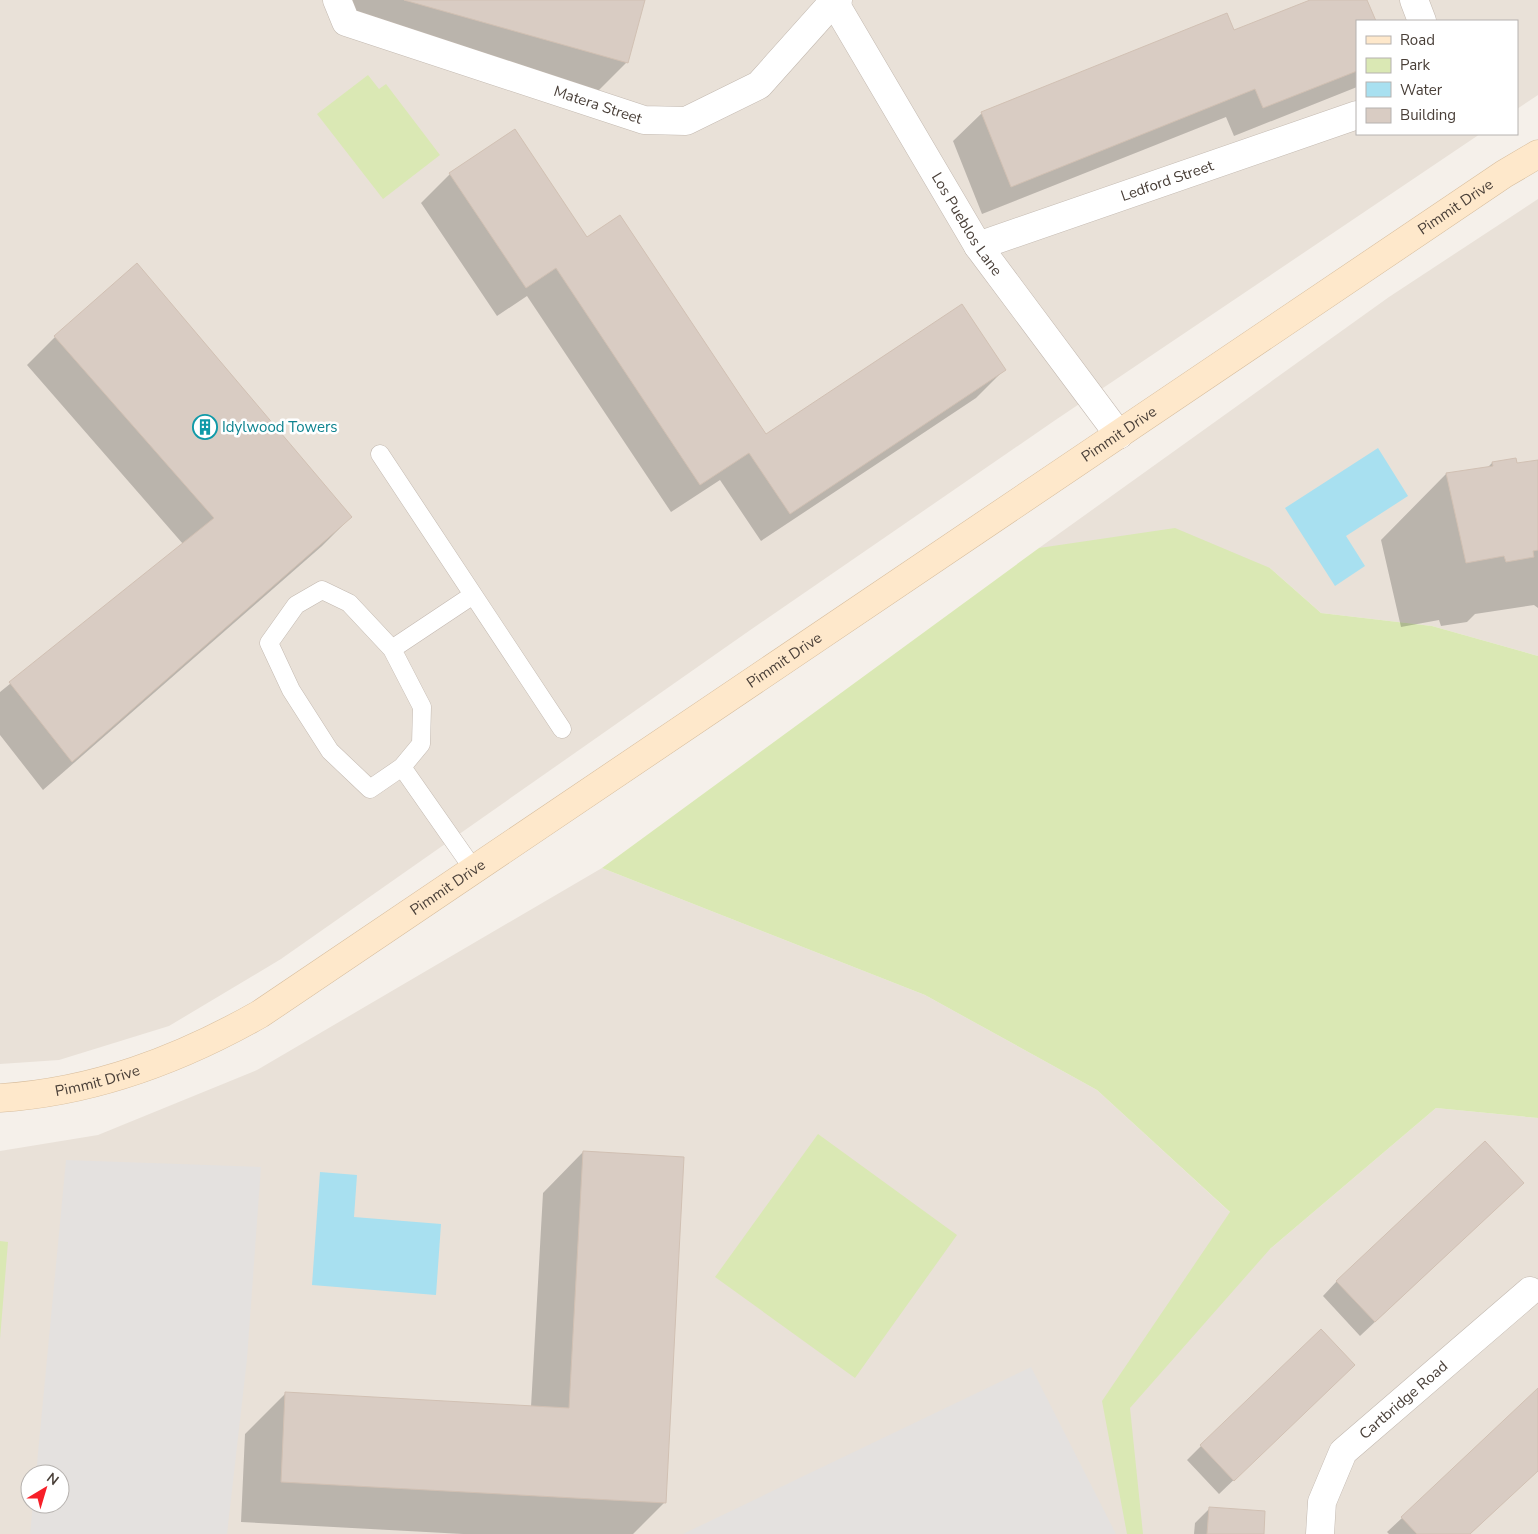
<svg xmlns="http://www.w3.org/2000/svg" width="1538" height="1534" viewBox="0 0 1538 1534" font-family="'Nunito Sans',sans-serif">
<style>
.residential{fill:#e9e1d8;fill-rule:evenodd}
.green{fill:#dae8b4}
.parking{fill:#e4e1df}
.water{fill:#a8e0f0}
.shadow{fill:#0003}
.building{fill:#d9ccc3;stroke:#d1c0b3}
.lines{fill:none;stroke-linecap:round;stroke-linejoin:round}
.lane-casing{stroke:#c3b9b0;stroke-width:19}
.street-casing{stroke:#c3b9b0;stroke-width:29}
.secondary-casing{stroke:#d7bd9d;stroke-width:29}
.lane{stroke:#fff;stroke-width:18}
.street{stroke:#fff;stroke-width:28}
.secondary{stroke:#fee8cb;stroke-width:28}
.labels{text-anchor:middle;stroke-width:5;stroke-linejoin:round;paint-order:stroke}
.street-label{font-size:15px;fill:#493f38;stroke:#fff}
.culture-label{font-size:15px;fill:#0d838f;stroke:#fff;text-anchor:start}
</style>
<rect width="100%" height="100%" fill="#f5f0ea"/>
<path class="residential" d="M0,0H1538V95L1517,109V21H1357V134H1480L1054,421L746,633L281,959L169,1026L59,1060L0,1064Z
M1538,199V656L1432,626L1321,613L1270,568L1039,548L1389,297Z
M602,868L925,995L1097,1090L1270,1249L1436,1108L1538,1118V1534H0V1151L98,1135L257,1070ZM30,1474H60V1504H30Z"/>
<path class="green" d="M368,75L379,89L386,84L440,155L383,199L317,114Z
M1175,528L1270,568L1321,613L1432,626L1538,656V1118L1436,1108L1270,1249L1130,1408L1143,1534H1127L1102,1401L1230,1212L1097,1090L925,995L602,868L1039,548Z
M818,1134L957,1235L855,1378L715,1277Z
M0,1241L8,1242L0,1339Z"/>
<path class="parking" d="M66,1160L261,1167L247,1359L227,1534H30L33,1504H60V1474H36Z
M1031,1367L1116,1534H683Z"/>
<path class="water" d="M1378,448L1408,496L1346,536L1365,566L1335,586L1285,508Z
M320,1172L357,1175L354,1217L441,1224L436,1295L312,1285Z"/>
<path class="shadow" d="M345,0H644L627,62L598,91L340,18Z
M1314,0H1366L1374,21H1357V87L1234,136L1226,117L982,214L953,141L982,113L1233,32Z
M515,131L587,238L766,436L1004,370L976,398L761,541L720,480L671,512L527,296L497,316L421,203L450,174Z
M55,337L351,517L322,546L43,790L0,735V692L183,544L27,365Z
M1538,461V608L1534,605L1475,614L1467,622L1441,626L1439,620L1401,627L1381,540L1446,474L1487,468L1492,463L1516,465Z
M583,1152L665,1502L633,1534H463L241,1522L245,1434L286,1393L531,1407L543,1193Z
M1508,1197L1360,1336L1323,1296L1337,1281Z
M1339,1379L1219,1494L1187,1460L1201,1446Z
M1538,1390V1470L1470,1534H1389L1387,1532L1402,1518Z
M1209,1509L1262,1534H1194L1195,1523Z"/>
<path class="building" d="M404,0H645L628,63Z
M1310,0H1367L1376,21H1357V71L1263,108L1255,89L1011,187L981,112L1227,13L1234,30Z
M515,129L587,237L620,215L766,434L962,304L1006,370L790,514L749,453L700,485L556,268L526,288L449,173Z
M137,263L352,517L72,762L9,682L214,518L54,336Z
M1516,458L1517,463L1538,460V550L1533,551L1534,557L1506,562L1504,556L1466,563L1446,473L1493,466L1492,462Z
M1485,1141L1524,1183L1375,1322L1336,1281Z
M583,1151L684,1157L666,1503L281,1482L285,1392L569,1408Z
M1321,1329L1355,1365L1234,1481L1200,1445Z
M1538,1388V1471L1470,1534H1417L1401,1517Z
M1209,1507L1265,1511L1264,1534H1207Z"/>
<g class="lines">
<defs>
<path id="lane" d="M380,454L562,729
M392,649L349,603L322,590L296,605L269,643L291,690L330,751L370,789L402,767L421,744L422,707L392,649L473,595
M402,767L474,870"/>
<g id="street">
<path id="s1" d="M337,0L346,22L644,120L686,121L759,85L834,1L838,0"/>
<path id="s2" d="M833,0L978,246L1119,435"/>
<path d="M1414,0L1422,21"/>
<path id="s3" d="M978,246L1357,115"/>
<path id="s4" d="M1320,1534L1322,1502L1343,1452L1530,1291"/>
</g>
<g id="secondary">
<path id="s5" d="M0,1098C94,1092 179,1060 260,1014L1504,174L1538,154"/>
</g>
</defs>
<use href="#lane" class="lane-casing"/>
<use href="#street" class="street-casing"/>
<use href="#secondary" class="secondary-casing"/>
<use href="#lane" class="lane"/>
<use href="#street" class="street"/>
<use href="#secondary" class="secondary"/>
</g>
<defs>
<symbol id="building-ring" viewBox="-11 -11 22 22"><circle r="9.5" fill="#fff" stroke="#0f9aa8" stroke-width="1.5"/><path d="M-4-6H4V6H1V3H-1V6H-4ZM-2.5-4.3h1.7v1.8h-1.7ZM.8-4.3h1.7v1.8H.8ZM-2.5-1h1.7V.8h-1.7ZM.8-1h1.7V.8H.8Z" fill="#0f9aa8"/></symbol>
</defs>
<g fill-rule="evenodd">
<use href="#building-ring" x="191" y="413" width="28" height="28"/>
</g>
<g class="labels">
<g class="street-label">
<text dy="5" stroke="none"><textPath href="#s1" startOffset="289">Matera Street</textPath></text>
<text dy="5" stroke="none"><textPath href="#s3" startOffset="200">Ledford Street</textPath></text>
<text dy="5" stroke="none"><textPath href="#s5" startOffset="1718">Pimmit Drive</textPath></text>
<text dy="5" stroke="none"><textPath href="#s2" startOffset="261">Los Pueblos Lane</textPath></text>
<text dy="5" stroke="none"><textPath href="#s5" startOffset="1312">Pimmit Drive</textPath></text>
<text dy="5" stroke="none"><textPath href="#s5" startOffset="908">Pimmit Drive</textPath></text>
<text dy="5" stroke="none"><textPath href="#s5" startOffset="502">Pimmit Drive</textPath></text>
<text dy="5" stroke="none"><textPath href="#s5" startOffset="99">Pimmit Drive</textPath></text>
<text dy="5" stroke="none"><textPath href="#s4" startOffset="166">Cartbridge Road</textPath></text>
</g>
<g class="culture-label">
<text x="222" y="432">Idylwood Towers</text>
</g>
</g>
<rect x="1356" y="20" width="162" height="115" fill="#ffffff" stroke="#b6b2af"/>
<rect x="1366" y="36" width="25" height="8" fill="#fee8cb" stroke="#b6b2af"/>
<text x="1400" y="45" font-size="15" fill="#493f38">Road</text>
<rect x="1366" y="58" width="25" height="15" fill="#dae8b4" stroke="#b6b2af"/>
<text x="1400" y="70" font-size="15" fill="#493f38">Park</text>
<rect x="1366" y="82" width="25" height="15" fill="#a8e0f0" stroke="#b6b2af"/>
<text x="1400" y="95" font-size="15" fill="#493f38">Water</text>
<rect x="1366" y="108" width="25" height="15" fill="#d9ccc3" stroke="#b6b2af"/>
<text x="1400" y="120" font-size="15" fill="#493f38">Building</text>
<g transform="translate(45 1489) rotate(38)"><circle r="24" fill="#ffffff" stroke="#b6b2af"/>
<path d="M0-4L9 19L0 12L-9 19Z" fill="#f71f28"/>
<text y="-8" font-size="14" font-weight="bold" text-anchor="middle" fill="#493f38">N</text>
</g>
</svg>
